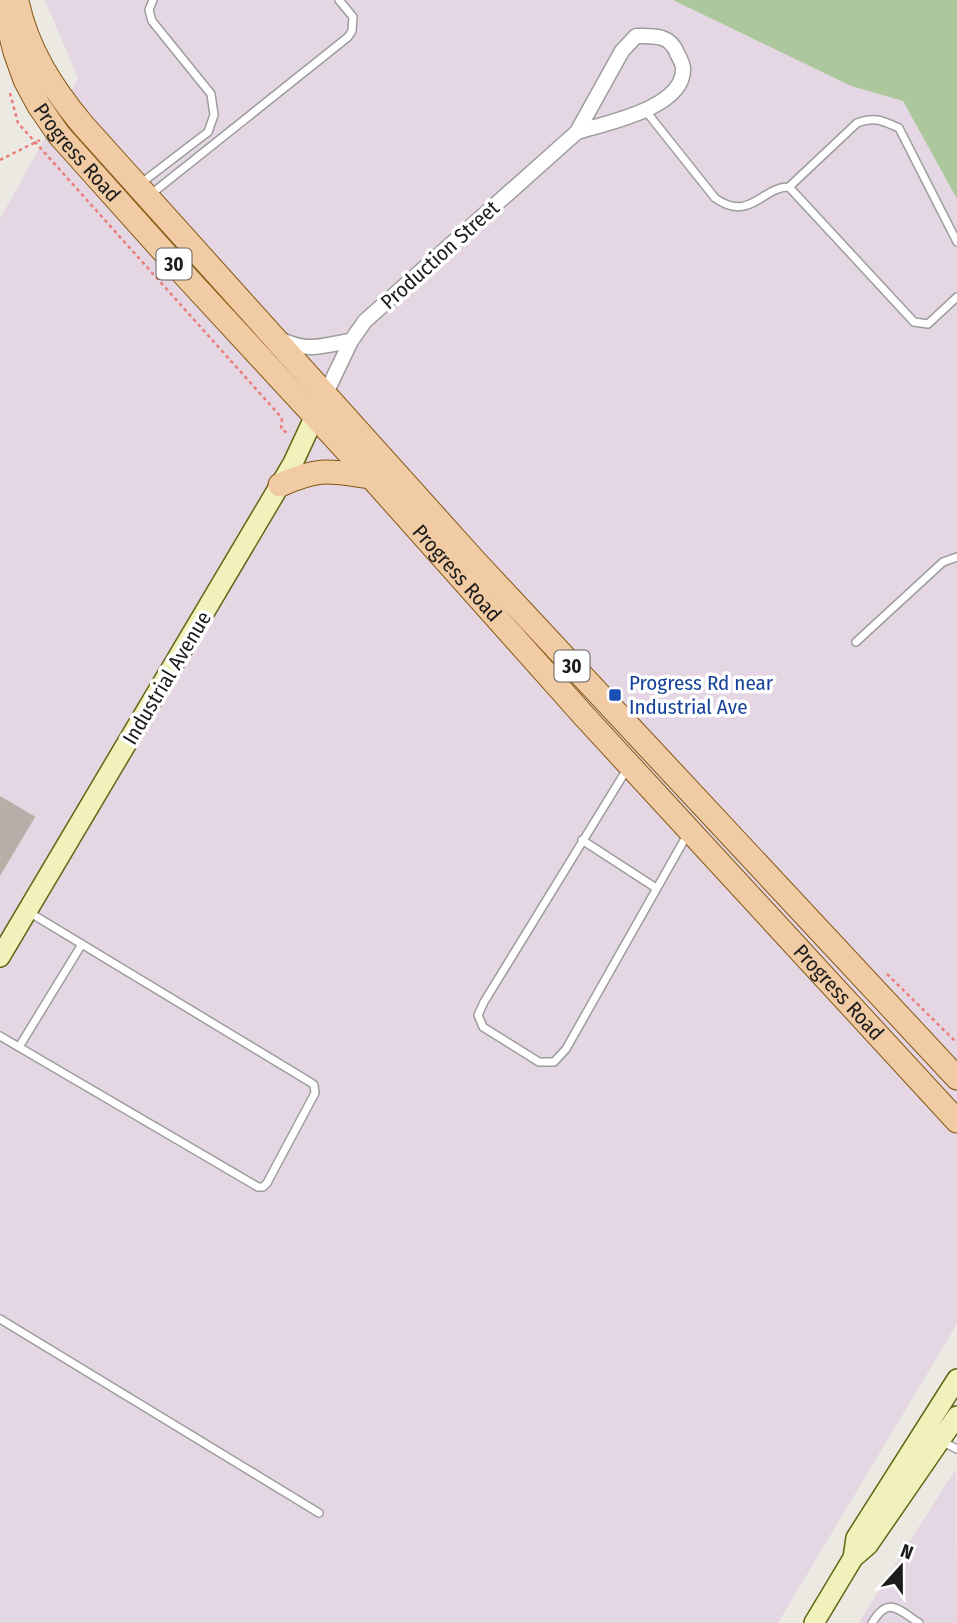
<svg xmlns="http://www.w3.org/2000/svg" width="957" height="1623" viewBox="0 0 957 1623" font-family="'Fira Sans Condensed',sans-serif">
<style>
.industrial{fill:#e5d6e3}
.forest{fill:#acc79d}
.building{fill:#b5aea9;stroke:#bcafa7;stroke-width:2}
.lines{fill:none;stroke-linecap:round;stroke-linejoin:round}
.lane-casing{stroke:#9d9d9d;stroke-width:10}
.street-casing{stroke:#9d9d9d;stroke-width:17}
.secondary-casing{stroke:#616611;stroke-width:22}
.primary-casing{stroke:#845711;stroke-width:25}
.path{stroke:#e97d78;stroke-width:2.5;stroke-dasharray:3.5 3.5;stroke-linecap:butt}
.lane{stroke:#fff;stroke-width:7}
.street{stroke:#fff;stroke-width:14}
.secondary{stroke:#f1f1bc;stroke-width:19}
.primary{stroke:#f0cba4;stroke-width:23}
.transit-dot{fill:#1a4fb4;stroke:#fff;stroke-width:2.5}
.labels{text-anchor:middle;stroke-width:7;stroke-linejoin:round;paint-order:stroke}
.shield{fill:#fff;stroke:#606060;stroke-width:2}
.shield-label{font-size:19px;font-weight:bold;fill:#1c1c1c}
.street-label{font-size:21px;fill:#1c1c1c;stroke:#fff}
.transit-label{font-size:21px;fill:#164399;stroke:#fff;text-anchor:start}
</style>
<rect width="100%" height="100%" fill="#ece9e3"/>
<path class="industrial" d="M45,0H673L851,86L903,101L957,199V1324L778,1623H0V219L78,78Z
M956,1469L957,1623H859L886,1578Z"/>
<path class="forest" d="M673,0H957V199L903,101L851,86Z"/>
<path class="building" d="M0,797L34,817L0,874Z"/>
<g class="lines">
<defs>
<path id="lane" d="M645,110L715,198C750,223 763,186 789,187L857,123C874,116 883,121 899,128L957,242
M140,184L208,132L214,115L211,94L152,21L149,10L153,0
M789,187L914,322L928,324L957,297
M150,195L348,37L352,31L353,17L339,0
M856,642L943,562L957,557
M627,769L484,1002L478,1015L483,1027L539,1062H554L566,1049L687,835
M582,840L656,888
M0,1036L258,1187H263L267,1183L315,1093L314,1085L310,1082L27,911
M19,1047L82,944
M0,1319L319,1513
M941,1441L957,1449
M872,1623C888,1596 898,1609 919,1623"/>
<path id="street" d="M282,340C310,353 322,345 351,341
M325,395L351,341L365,321L577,132L622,51L636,36C652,36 670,34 677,53C679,57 683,64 683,68C685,108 606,123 577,132"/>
<path id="secondary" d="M0,957L293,463L320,405
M853,1558L856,1538L957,1379
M814,1623L853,1558L868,1545L957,1416"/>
<g id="primary">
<path id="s1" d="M2,0L15,52L25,80L39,106L59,135L189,280L371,477L585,717L957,1121"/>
<path d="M17,1C27,49 52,88 83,125L475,561L957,1078"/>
<path d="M280,485C320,467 329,471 371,477"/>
</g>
</defs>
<use href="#lane" class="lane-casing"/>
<use href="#street" class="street-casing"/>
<use href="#secondary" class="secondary-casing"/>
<use href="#primary" class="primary-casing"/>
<path class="path" d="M10,93L18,123L282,418L281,429L289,434
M0,160L40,140
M887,974L957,1043"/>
<use href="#lane" class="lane"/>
<use href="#street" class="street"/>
<use href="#secondary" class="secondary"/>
<use href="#primary" class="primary"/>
</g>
<rect class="transit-dot" x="608" y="688" width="14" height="14" rx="3.5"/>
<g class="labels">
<g class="shield">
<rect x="156.5" y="248.5" width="35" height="31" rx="5"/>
<rect x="554.5" y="650.5" width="35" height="31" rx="5"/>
</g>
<g class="shield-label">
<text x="174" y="271">30</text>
<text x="572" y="673">30</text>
</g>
<g class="street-label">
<text dy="7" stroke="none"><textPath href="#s1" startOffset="173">Progress Road</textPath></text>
<text transform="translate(440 255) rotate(-42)" y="7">Production Street</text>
<text dy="7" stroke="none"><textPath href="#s1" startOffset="740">Progress Road</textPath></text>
<text transform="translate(167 678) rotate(-59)" y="7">Industrial Avenue</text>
<text dy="7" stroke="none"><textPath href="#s1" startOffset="1307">Progress Road</textPath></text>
</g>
<g class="transit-label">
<text x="629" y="690">Progress Rd near<tspan x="629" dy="24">Industrial Ave</tspan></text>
</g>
</g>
<g transform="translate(901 1567) rotate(21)" stroke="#ffffff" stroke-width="5" paint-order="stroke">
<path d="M0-5L12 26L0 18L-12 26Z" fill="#1c1c1c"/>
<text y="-10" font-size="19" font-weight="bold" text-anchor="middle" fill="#1c1c1c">N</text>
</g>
</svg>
